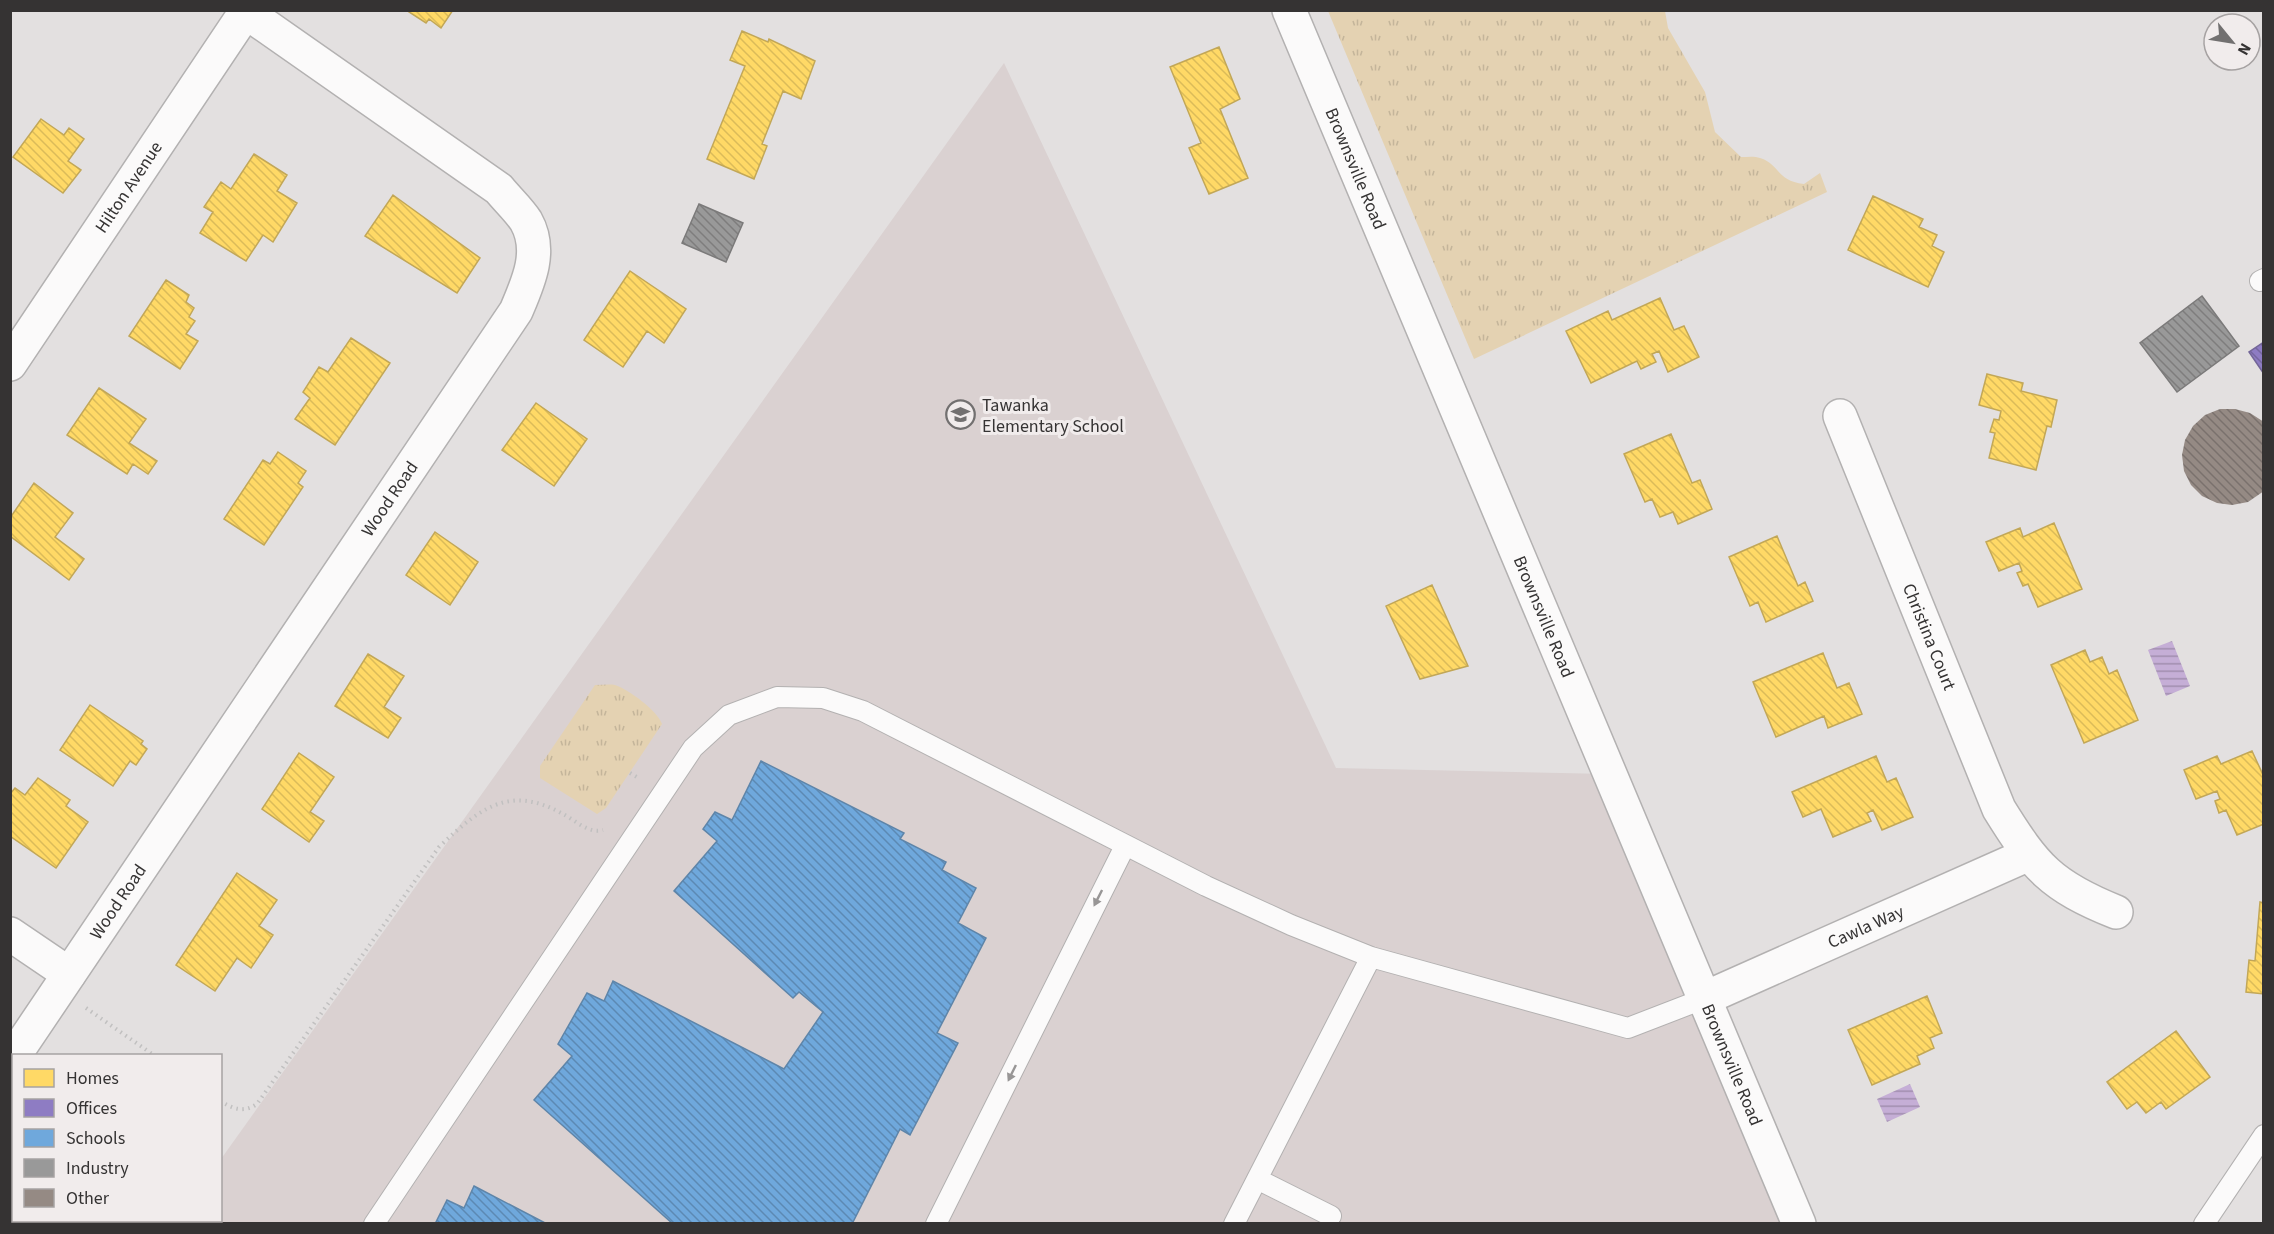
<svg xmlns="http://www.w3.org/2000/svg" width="2274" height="1234" viewBox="0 0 2274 1234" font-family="'Source Sans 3',sans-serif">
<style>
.built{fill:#dad1d1}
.grass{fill:url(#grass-tufts)}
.water{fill:url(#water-rules)}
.homes{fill:url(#homes-back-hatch);stroke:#c2a757;stroke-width:1.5}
.offices{fill:url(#offices-back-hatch);stroke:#736698;stroke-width:1.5}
.schools{fill:url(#schools-back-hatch);stroke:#5e85a9;stroke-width:1.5}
.industry{fill:url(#industry-back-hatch);stroke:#7b7a7a;stroke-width:1.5}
.building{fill:url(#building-back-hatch)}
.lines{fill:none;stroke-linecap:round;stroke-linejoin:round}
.service-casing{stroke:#b3b1b1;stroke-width:22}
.minor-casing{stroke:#b3b1b1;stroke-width:36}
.tertiary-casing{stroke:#b3b1b1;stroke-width:36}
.path{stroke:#c1c0c0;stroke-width:4;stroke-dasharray:1.5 4.5;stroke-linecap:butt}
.service{stroke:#fbfafa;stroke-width:20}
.minor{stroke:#fbfafa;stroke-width:33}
.tertiary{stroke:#fbfafa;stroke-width:33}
.oneway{fill:#989696}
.labels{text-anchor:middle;stroke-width:6;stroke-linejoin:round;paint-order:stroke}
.street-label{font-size:18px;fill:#353333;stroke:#f1ecec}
.poi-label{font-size:18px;fill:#353333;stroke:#f1ecec;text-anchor:start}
</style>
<defs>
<pattern id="grass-tufts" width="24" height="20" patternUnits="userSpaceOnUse" patternTransform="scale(1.5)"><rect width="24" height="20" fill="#e4d2b2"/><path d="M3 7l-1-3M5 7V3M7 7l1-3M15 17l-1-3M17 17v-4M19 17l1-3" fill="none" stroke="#c4b59a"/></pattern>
<pattern id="water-rules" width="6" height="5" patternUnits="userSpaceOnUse" patternTransform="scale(1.5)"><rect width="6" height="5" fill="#c5aed6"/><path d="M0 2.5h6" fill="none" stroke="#a18eae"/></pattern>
<pattern id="homes-back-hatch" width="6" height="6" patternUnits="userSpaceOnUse" patternTransform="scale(1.5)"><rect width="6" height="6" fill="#ffd966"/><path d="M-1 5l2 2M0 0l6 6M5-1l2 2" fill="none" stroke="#dbbb59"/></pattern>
<pattern id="offices-back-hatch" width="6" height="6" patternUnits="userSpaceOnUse" patternTransform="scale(1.5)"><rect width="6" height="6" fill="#8e7cc3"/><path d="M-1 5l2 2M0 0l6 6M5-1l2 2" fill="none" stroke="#75669f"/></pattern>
<pattern id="schools-back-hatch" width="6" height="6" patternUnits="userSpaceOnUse" patternTransform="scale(1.5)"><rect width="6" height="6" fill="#6fa8dc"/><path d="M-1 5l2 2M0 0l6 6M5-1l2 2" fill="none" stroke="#5c89b3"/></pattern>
<pattern id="industry-back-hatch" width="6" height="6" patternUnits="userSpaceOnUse" patternTransform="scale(1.5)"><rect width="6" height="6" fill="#999"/><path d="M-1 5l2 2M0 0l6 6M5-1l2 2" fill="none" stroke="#7e7d7d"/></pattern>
<pattern id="building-back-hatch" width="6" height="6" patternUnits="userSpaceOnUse" patternTransform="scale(1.5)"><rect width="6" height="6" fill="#958a84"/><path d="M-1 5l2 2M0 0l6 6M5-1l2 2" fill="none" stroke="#7a716d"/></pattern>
</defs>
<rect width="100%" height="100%" fill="#e3e0e0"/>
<path class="built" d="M1004,63L1336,768L1609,774L1800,1224H174L177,1221L220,1220L221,1159Z"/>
<path class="grass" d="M1328,11H1665L1668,28L1705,92L1715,132L1741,157C1747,157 1755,156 1760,158C1780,164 1776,181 1804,184L1820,173L1827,192L1474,359Z
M595,685C602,685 609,684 615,685C628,689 658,711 662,724L606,808L597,814L540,778V766Z"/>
<path class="water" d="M2172,641L2190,686L2166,696L2148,650Z
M1910,1084L1920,1107L1887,1122L1877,1099Z"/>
<path class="homes" d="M406,10H453L441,28L429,19L426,23Z
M742,31L768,42L769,39L815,61L801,99L783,91L762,144L767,146L754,179L707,159L745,66L730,60Z
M1219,47L1240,99L1220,109L1248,178L1209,194L1189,148L1201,143L1170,67Z
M41,119L64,135L69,128L84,139L68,161L81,170L63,193L13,157Z
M254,154L287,175L277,191L297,203L273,242L263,235L246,261L200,233L213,212L204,207L221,182L231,189Z
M393,195L480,258L457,293L365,236Z
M1873,196L1923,219L1919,227L1937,235L1932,246L1944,252L1928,287L1848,250Z
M630,271L686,309L664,343L647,331L623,367L584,340Z
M166,280L189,295L186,302L194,308L189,317L195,321L186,334L198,341L180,369L129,336Z
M1660,298L1674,330L1684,326L1699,357L1668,372L1659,351L1652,354L1656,362L1641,369L1637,361L1591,383L1566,331L1608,311L1612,320Z
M351,338L390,363L335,445L295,419L310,398L303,392L319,367L328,372Z
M1987,374L2023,383L2021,391L2057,400L2051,427L2047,426L2036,470L1989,458L1995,433L1990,432L1994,419L1999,420L2001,411L1979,405Z
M99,388L146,419L129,443L157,461L148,474L133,464L127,474L67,435Z
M536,403L587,439L554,486L502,450Z
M1671,434L1692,483L1700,480L1712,509L1678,524L1673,512L1660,517L1652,499L1645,502L1624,454Z
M278,452L306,471L298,483L303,487L264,545L224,519L263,460L270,464Z
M34,483L73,513L55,537L84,559L69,580L10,536V518Z
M2054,523L2082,589L2038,607L2028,584L2023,586L2017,573L2022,571L2019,563L1999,571L1986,542L2020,528L2023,537Z
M435,532L478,562L450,605L406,575Z
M1777,536L1798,586L1805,582L1813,601L1766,622L1758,602L1750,606L1729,557Z
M1432,585L1468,666L1420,679L1386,606Z
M2085,650L2090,662L2102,657L2109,674L2117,670L2138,720L2084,743L2051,665Z
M1823,653L1837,688L1849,683L1862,714L1828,728L1824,716L1776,737L1753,682Z
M368,654L404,676L384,707L401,718L388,738L335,706Z
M90,705L143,741L141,744L147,749L136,765L130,761L113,786L60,750Z
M2252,751L2264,777V824L2237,835L2226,810L2219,813L2215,801L2220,799L2217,791L2196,799L2184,770L2217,756L2221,764Z
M299,753L334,777L310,812L324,821L309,842L262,809Z
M1876,756L1887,782L1896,778L1913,817L1882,830L1873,810L1867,813L1871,821L1833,837L1821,809L1803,817L1792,792Z
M38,778L70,800L66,806L88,822L56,868L10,836V794L15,788L25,795Z
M237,873L277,900L259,926L273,935L251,968L237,958L215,991L176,965Z
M2260,902L2264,903V994L2246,992L2249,960L2255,961Z
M1927,996L1942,1033L1930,1038L1934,1048L1917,1056L1920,1064L1872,1085L1848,1030Z
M2176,1031L2210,1077L2166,1109L2161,1102L2146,1113L2137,1102L2127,1109L2107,1082Z"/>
<path class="offices" d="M2264,342V374L2249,352Z"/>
<path class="schools" d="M761,761L904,833L900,839L946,862L942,870L976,888L958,923L986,938L937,1033L958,1043L910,1135L900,1129L852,1224H673L534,1100L572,1056L558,1044L587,993L604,1001L613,981L784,1069L823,1012L799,992L793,998L674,891L717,841L703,829L715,812L732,820Z
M474,1186L547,1224H435L447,1200L464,1208Z"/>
<path class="industry" d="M699,204L743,223L726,262L682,243Z
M2202,296L2239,346L2177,392L2140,343Z"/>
<path class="building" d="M2220,409H2235L2250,413L2264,422V491L2248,502L2232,505L2217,503L2202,496L2191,485L2184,471L2182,455L2185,440L2193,426L2205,415Z"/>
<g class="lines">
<defs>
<path id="service" d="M2260,281L2264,279
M1257,1179L1331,1216
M374,1224L693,748L729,715L777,697L823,698L863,711L1206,886L1291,925L1371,957L1628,1028L1703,999
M936,1224L1125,846
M1234,1224L1371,957
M2204,1224L2264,1135"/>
<g id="minor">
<path id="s1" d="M10,364L247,10"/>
<path id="s2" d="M1840,416L1999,809C2035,867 2051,886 2116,912"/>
<path d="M10,934L69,974"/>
<path id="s3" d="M1703,999L2027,855"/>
<path id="s4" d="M14,1056L516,311C528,283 543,251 526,221C519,210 507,199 499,189L246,12"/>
</g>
<g id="tertiary">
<path id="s5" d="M1289,10L1799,1224"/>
</g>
</defs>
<use href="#service" class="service-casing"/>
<use href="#minor" class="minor-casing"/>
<use href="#tertiary" class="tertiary-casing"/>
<path class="path" d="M630,773L640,779
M86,1008L155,1056
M220,1101C233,1109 244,1113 257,1104L439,847C484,804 514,782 573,820C582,826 592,833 603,830"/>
<use href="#service" class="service"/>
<use href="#minor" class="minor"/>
<use href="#tertiary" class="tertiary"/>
</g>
<defs><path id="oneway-solid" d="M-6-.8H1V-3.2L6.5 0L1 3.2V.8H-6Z" transform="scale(1.5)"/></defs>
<g class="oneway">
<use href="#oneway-solid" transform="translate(1098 898) rotate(117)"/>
<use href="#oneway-solid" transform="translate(1012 1073) rotate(116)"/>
</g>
<defs>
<symbol id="school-ring" viewBox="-11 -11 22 22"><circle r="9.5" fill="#f1ecec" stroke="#727070" stroke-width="1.5"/><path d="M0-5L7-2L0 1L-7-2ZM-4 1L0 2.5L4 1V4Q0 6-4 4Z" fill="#727070"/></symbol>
</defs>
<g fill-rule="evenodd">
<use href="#school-ring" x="944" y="398" width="33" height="33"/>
</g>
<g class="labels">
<g class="street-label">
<text dy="6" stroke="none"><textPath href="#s5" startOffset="172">Brownsville Road</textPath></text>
<text dy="6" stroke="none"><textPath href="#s1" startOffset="213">Hilton Avenue</textPath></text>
<text dy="6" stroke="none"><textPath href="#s4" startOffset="672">Wood Road</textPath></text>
<text dy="6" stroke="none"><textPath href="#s5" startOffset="658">Brownsville Road</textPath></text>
<text dy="6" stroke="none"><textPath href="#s2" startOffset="238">Christina Court</textPath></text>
<text dy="6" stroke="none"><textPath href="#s4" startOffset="186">Wood Road</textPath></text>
<text dy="6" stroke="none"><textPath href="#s3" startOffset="178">Cawla Way</textPath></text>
<text dy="6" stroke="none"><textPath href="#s5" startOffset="1144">Brownsville Road</textPath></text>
</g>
<g class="poi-label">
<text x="982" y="411">Tawanka<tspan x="982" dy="21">Elementary School</tspan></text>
</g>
</g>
<rect width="2274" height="1234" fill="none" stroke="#353333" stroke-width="24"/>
<rect x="12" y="1054" width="210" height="168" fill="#f1ecec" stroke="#a6a2a2" stroke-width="1.5"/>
<rect x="24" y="1069" width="30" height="18" fill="#ffd966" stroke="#a6a2a2" stroke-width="1.5"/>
<text x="66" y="1084" font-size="18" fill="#353333">Homes</text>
<rect x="24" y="1099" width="30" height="18" fill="#8e7cc3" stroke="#a6a2a2" stroke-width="1.5"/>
<text x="66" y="1114" font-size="18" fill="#353333">Offices</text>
<rect x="24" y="1129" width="30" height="18" fill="#6fa8dc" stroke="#a6a2a2" stroke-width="1.5"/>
<text x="66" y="1144" font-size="18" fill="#353333">Schools</text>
<rect x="24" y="1159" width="30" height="18" fill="#999999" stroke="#a6a2a2" stroke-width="1.5"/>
<text x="66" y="1174" font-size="18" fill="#353333">Industry</text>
<rect x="24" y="1189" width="30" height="18" fill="#958a84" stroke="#a6a2a2" stroke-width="1.5"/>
<text x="66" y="1204" font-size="18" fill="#353333">Other</text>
<g transform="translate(2232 42) rotate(120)"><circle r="28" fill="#f1ecec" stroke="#a6a2a2" stroke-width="1.5"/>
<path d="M0-4.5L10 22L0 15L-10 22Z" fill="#727070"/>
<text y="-9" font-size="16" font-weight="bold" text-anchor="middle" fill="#353333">N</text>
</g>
</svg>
